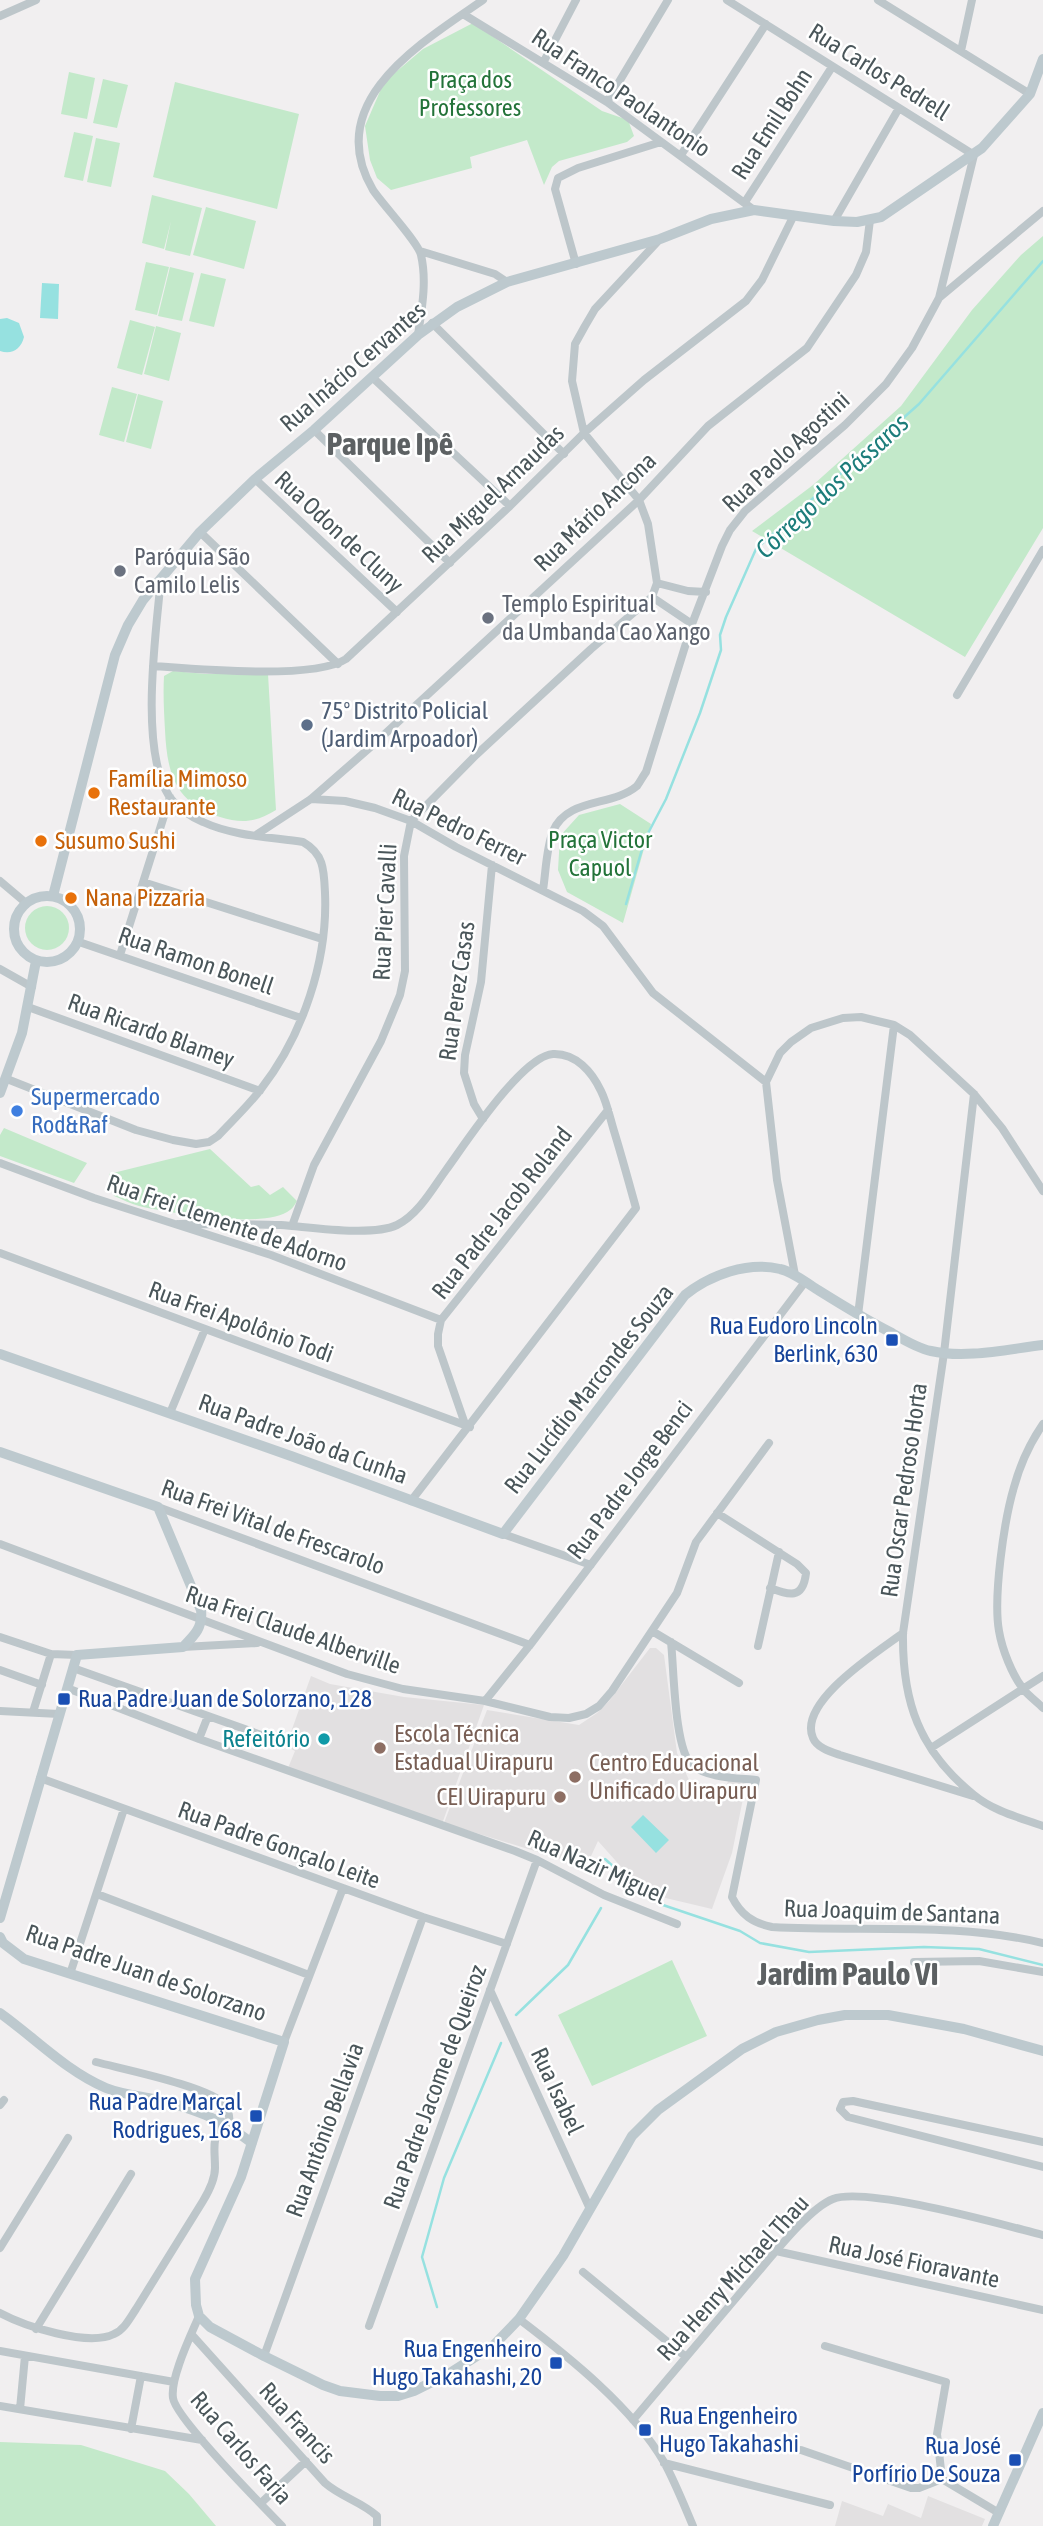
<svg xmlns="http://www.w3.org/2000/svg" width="1043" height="2526" viewBox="0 0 1043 2526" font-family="'Asap Condensed',sans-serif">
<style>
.education{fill:#e2e0e1}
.green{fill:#c3e9ca}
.water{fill:#96e1e0}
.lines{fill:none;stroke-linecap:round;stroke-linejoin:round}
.stream{stroke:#96e1e0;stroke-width:2.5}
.street{stroke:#bdc6ca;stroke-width:8}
.secondary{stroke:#bdc9ce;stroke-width:10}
.worship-dot{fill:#6b7280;stroke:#fff;stroke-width:2.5}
.service-dot{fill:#5c6f8a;stroke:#fff;stroke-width:2.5}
.food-dot{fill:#e8710a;stroke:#fff;stroke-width:2.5}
.shop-dot{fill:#3f7fe0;stroke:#fff;stroke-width:2.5}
.transit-dot{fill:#1a4fb4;stroke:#fff;stroke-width:2.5}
.culture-dot{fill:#0f9aa8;stroke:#fff;stroke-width:2.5}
.education-dot{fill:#8d6e63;stroke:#fff;stroke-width:2.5}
.labels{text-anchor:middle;stroke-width:5;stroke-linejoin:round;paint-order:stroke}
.street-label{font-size:24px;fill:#4a565a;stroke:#fff}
.park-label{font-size:24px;fill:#237339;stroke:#fff}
.worship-label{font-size:24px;fill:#5b616d;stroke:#fff;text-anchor:start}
.service-label{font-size:24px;fill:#4e5e75;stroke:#fff;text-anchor:start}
.food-label{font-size:24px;fill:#c56008;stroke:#fff;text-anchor:start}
.shop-label{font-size:24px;fill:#366cbe;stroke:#fff;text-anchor:start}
.transit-label{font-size:24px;fill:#164399;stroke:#fff;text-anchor:end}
.education-label{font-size:24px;fill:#785e54;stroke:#fff;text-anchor:start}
.culture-label{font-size:24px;fill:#0d838f;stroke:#fff;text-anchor:end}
.water-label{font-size:26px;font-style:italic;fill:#1c7d7b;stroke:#fff}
.district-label{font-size:32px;font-weight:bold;fill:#5d6163;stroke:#fff}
</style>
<rect width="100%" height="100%" fill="#f1eff0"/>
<path class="education" d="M650,1648H656L664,1655L677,1753L689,1780L724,1792L730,1776L747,1779L732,1853L712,1909L653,1895L632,1879L598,1841L586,1867L444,1823L487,1710L579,1725L597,1713L609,1701Z
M311,1676L330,1684L404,1697L484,1705L442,1824L288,1768L295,1751L286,1746Z
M928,2496L985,2519L982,2526H835L842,2501L883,2516L888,2504L921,2518Z"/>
<path class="green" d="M473,23L602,111L628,120L634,136L627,142L559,161L552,167L544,185L527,140L470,157L472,168L391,190L377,178L370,160L365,126L384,82L423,49Z
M69,72L95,78L87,119L61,114Z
M103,79L128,85L117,128L93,123Z
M175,82L299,114L277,209L153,177Z
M74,132L93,136L83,181L64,177Z
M96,138L120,143L111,187L87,182Z
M152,195L202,208L190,256L165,250L171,221L164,249L142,243Z
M206,207L256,221L244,269L193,255Z
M1043,236V528L965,657L752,531L813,485L901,406L972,310L1021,255Z
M146,262L169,267L157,315L135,310Z
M170,267L194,273L182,321L158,316Z
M201,273L226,279L214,327L189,321Z
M130,320L155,327L142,375L117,368Z
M156,326L181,333L169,381L144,374Z
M112,387L137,394L124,442L99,435Z
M138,394L163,401L151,449L126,442Z
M173,671L206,674H268L276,810C257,822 242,824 220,817C175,803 167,773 165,730C164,712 163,694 164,676Z
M620,804L651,824L623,923L567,892L558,870L560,836L579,815Z
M25 928a22 22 0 1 1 44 0a22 22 0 1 1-44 0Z
M4,1128L87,1163L74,1183L0,1156V1135Z
M210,1149L251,1187L259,1185L270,1195L283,1187L297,1201C295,1204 293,1208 290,1210C266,1230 170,1213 139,1206C131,1204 122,1199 114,1196L109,1174Z
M672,1960L707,2036L592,2086L558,2015Z
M0,2442L81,2445L165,2471L189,2494L216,2526H0Z"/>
<path class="water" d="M42,283L59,284L58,319L40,318Z
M7,318L19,323L24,337C21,349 12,355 0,351V319Z
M643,1815L669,1840L656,1853L631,1827Z"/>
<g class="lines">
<path class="stream" d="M626,904L645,839L666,799L700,713L721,650L720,635L726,617L756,549L919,404L1043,261
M605,1859L637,1888L660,1904L740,1931L760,1943L809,1952L924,1947L979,1949L1043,1965
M620,1886L627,1879
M516,2015L568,1965L601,1908
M437,2307L422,2257L444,2178L501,2043"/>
<path class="street" d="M727,0L974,155L939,298
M878,0L1030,94
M463,14L607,102L754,210
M0,16L36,0
M961,51L972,0
M543,63L576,0
M607,102L668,0
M681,155L766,24
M745,202L832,67
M834,221L899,108
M420,251L495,274L507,282
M576,264L555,189L558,178L578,168L661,142
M432,323L564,454
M418,335C422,308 427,281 421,255C418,242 383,205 373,190C321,102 421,43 483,0
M372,377L510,506
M314,430L450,563
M255,479L397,612
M200,532L338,664
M657,583L688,591L706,592
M652,597L657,583L648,524L639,500L584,433L572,381L575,344L585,326L595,309L660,239
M652,597L692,624
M153,666C195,669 314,680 346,659L510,506L584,433L644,380L746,301L762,280L794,215
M957,695L1043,550
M311,799L345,801L375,808L411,821L456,847L583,911L603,926L653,993L766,1082
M256,835L311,799L374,744L639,500L708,426L807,348L856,275L866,252L870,220
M0,881L26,903
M143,882L322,939
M543,890C546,871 546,849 553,831C568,797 612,807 637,786C640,782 643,776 646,772L692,624L722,546L730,530L745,511L845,425L886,384L912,348L939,298L1043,211
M79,942L301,1018
M120,955L170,797
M0,969L32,987
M28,1007L260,1091
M7,1079L136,1130L173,1140L196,1144L209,1142L218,1136C232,1121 248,1106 261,1089C303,1035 328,960 325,893C324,870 324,854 303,842C270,837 233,836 203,822C191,817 176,807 169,796C139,749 156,633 161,578
M974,1094L944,1353L903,1633C902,1701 919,1751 974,1795C993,1811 1021,1818 1043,1826
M483,1119L474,1104L464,1073L465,1055L481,982L492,865
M0,1163L94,1198L271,1255L441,1320
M179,1224C213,1224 247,1224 281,1225C310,1227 371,1237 397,1225C418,1215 433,1188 446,1170C465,1144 522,1056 553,1054C576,1053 592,1072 601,1091C607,1103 610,1118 614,1131C622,1157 629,1183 636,1208L411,1501
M292,1226L314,1165L381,1041L400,995L405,971L404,856L411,821L476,755L591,649L652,597
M0,1253L470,1427
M795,1275L777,1180L766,1082L780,1053L791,1042L811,1028L843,1018L861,1017L894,1025L910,1035L974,1094L1002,1128L1043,1191
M858,1315L894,1025
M170,1413L205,1329
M465,1424L438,1346V1334L441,1320L608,1110
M1043,1424C1030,1443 1020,1465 1014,1487C1004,1521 993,1597 999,1631C1002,1649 1012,1675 1024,1690C1029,1696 1037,1702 1043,1708
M158,1507L530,1645
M717,1513L797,1564L806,1573C803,1600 789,1595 770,1588
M503,1534L591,1565
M0,1544L347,1674L403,1689L485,1701L550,1717L569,1718L586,1714L599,1706L612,1691L677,1593L696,1542L769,1443
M652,1631L739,1683
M903,1633C879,1651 797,1702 813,1738C817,1748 831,1752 840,1755L973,1796
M0,1637L51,1654L77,1655
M671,1642C674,1668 674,1749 692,1765C707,1778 737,1778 756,1780L732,1897C741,1915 753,1923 772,1927C862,1932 955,1922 1043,1943
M758,1646L779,1552
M183,1647L257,1643
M73,1668L281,1742
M0,1670L42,1685
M67,1688L199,1739L515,1851L537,1860L604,1895L677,1924
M485,1701L530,1645L805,1282
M0,1711L59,1714
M33,1712L51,1654
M199,1739L208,1716
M931,1748L1043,1676
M40,1778L423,1917L507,1944
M97,1894L309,1975
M914,1962L979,1961L1043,1972
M70,1974L124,1809
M490,1990L590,2209
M284,2042L343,1888
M96,2062C122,2069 212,2087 225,2105C230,2111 229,2119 230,2126
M0,2105L4,2100
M1043,2142L853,2101L843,2102L840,2109L848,2117L1043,2167
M0,2248L68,2138
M776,2251L1043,2310
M583,2272L686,2357
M0,2313C24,2326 88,2347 114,2334C124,2330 130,2318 136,2309L203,2201C209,2191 215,2180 215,2168C215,2147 211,2142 223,2122
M199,2316C191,2335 170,2378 173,2398C176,2419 263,2506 282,2526
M519,2319C569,2357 632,2407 664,2462C675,2482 684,2505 693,2526
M369,2326L537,1860
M36,2329L131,2174
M192,2335L325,2483C341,2497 362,2502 377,2516V2526
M825,2346L946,2382L937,2434L942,2479L999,2513
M0,2351L174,2382
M264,2356L423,1917
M0,2406L202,2440
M20,2409L25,2356
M633,2420C671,2375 709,2330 747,2285C767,2263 807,2209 833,2199C866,2186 1003,2225 1043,2235
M131,2429L141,2376
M801,2450L911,2488H919L942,2479
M664,2463L830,2505
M261,2503L306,2461"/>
<path class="secondary" d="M14 929a33 33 0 1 1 66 0a33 33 0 1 1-66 0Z
M53,896L115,655L128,625L143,600L200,532L255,479L314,430L418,335L457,307L507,282L660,239L711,219L754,210L834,221L857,222L881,217L982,148L1030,94L1043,59
M0,1093L22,1033L36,961
M0,1354L291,1456L503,1534L685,1295C710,1275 748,1261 780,1269C794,1272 806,1283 818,1290C842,1305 866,1320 892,1333C904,1340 917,1348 931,1351C966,1359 1008,1349 1043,1345
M0,1452L158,1507L201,1610C203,1627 195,1635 183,1647L77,1655L0,1918
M0,1937L3,1943L24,1959L284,2042L241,2177L195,2279L196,2305L199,2316L210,2327L264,2356L323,2385L340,2391L380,2396H398L414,2391L450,2373L494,2345L519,2319L563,2256L632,2136L658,2110L742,2049L776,2032L818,2020L845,2015H888L964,2029L1043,2051
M0,2013C35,2038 66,2071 106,2088C121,2094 139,2096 154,2099C194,2108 219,2118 252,2143
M993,2526L1043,2413"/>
</g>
<g class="worship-dot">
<circle cx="120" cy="571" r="7"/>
<circle cx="488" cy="618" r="7"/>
</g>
<circle class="service-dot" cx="307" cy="725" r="7"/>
<g class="food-dot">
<circle cx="94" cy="793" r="7"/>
<circle cx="41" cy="841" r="7"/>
<circle cx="71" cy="898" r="7"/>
</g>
<circle class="shop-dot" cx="17" cy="1111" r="7"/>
<g class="transit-dot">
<rect x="885" y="1333" width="14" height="14" rx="3.5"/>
<rect x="57" y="1692" width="14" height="14" rx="3.5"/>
<rect x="249" y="2109" width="14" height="14" rx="3.5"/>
<rect x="549" y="2356" width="14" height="14" rx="3.5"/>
<rect x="638" y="2423" width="14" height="14" rx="3.5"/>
<rect x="1008" y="2453" width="14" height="14" rx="3.5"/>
</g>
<circle class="culture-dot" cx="324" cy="1739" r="7"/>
<g class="education-dot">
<circle cx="380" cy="1748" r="7"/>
<circle cx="575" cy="1777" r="7"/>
<circle cx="560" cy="1797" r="7"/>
</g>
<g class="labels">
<g class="street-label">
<text transform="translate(879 72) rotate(32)" y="8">Rua Carlos Pedrell</text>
<text transform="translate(621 93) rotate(34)" y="8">Rua Franco Paolantonio</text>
<text transform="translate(772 124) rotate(-57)" y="8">Rua Emil Bohn</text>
<text transform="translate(353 367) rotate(-41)" y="8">Rua Inácio Cervantes</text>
<text transform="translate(786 452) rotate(-43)" y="8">Rua Paolo Agostini</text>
<text transform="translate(493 494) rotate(-44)" y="8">Rua Miguel Arnaudas</text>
<text transform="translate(595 512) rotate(-44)" y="8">Rua Mário Ancona</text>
<text transform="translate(339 532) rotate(43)" y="8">Rua Odon de Cluny</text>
<text transform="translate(459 827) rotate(26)" y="8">Rua Pedro Ferrer</text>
<text transform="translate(385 912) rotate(-87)" y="8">Rua Pier Cavalli</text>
<text transform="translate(196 961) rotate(19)" y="8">Rua Ramon Bonell</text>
<text transform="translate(457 991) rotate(-82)" y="8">Rua Perez Casas</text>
<text transform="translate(151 1031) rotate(20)" y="8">Rua Ricardo Blamey</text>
<text transform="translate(502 1213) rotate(-52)" y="8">Rua Padre Jacob Roland</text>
<text transform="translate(227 1223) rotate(19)" y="8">Rua Frei Clemente de Adorno</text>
<text transform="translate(241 1322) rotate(20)" y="8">Rua Frei Apolônio Todi</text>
<text transform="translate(589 1389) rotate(-52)" y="8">Rua Lucídio Marcondes Souza</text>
<text transform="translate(303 1439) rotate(20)" y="8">Rua Padre João da Cunha</text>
<text transform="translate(630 1480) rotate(-53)" y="8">Rua Padre Jorge Benci</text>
<text transform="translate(904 1490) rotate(-82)" y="8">Rua Oscar Pedroso Horta</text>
<text transform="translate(273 1527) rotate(20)" y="8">Rua Frei Vital de Frescarolo</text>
<text transform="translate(293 1630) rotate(19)" y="8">Rua Frei Claude Alberville</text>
<text transform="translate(279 1845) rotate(20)" y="8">Rua Padre Gonçalo Leite</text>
<text transform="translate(597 1867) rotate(24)" y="8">Rua Nazir Miguel</text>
<text transform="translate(892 1912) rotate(2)" y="8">Rua Joaquim de Santana</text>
<text transform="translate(146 1973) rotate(19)" y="8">Rua Padre Juan de Solorzano</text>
<text transform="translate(435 2087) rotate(-70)" y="8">Rua Padre Jacome de Queiroz</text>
<text transform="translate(557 2091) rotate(65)" y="8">Rua Isabel</text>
<text transform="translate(325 2130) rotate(-70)" y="8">Rua Antônio Bellavia</text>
<text transform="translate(914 2262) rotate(12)" y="8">Rua José Fioravante</text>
<text transform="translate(733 2278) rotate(-48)" y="8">Rua Henry Michael Thau</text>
<text transform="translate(297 2423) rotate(48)" y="8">Rua Francis</text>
<text transform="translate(241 2448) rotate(49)" y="8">Rua Carlos Faria</text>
</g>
<g class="park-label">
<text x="470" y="88">Praça dos<tspan x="470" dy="28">Professores</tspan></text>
<text x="600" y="848">Praça Victor<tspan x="600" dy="28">Capuol</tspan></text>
</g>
<g class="worship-label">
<text x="134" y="565">Paróquia São<tspan x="134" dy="28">Camilo Lelis</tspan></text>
<text x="502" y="612">Templo Espiritual<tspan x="502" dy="28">da Umbanda Cao Xango</tspan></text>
</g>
<g class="service-label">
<text x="321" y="719">75º Distrito Policial<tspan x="321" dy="28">(Jardim Arpoador)</tspan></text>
</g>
<g class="food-label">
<text x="108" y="787">Família Mimoso<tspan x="108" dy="28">Restaurante</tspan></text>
<text x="55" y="849">Susumo Sushi</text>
<text x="85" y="906">Nana Pizzaria</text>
</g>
<g class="shop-label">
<text x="31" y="1105">Supermercado<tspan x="31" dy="28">Rod&amp;Raf</tspan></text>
</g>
<g class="transit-label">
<text x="878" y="1334">Rua Eudoro Lincoln<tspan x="878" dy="28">Berlink, 630</tspan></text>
<text x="78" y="1707" text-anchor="start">Rua Padre Juan de Solorzano, 128</text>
<text x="242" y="2110">Rua Padre Marçal<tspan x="242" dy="28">Rodrigues, 168</tspan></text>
<text x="542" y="2357">Rua Engenheiro<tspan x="542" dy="28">Hugo Takahashi, 20</tspan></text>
<text x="659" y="2424" text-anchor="start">Rua Engenheiro<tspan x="659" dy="28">Hugo Takahashi</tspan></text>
<text x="1001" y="2454">Rua José<tspan x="1001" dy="28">Porfírio De Souza</tspan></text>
</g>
<g class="education-label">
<text x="394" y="1742">Escola Técnica<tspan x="394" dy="28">Estadual Uirapuru</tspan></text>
<text x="589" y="1771">Centro Educacional<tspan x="589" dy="28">Unificado Uirapuru</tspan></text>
<text x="546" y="1805" text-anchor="end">CEI Uirapuru</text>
</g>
<g class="culture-label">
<text x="310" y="1747">Refeitório</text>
</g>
<g class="water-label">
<text transform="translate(832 486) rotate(-43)" y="9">Córrego dos Pássaros</text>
</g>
<g class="district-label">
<text x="390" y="455">Parque Ipê</text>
<text x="848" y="1985">Jardim Paulo VI</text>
</g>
</g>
</svg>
